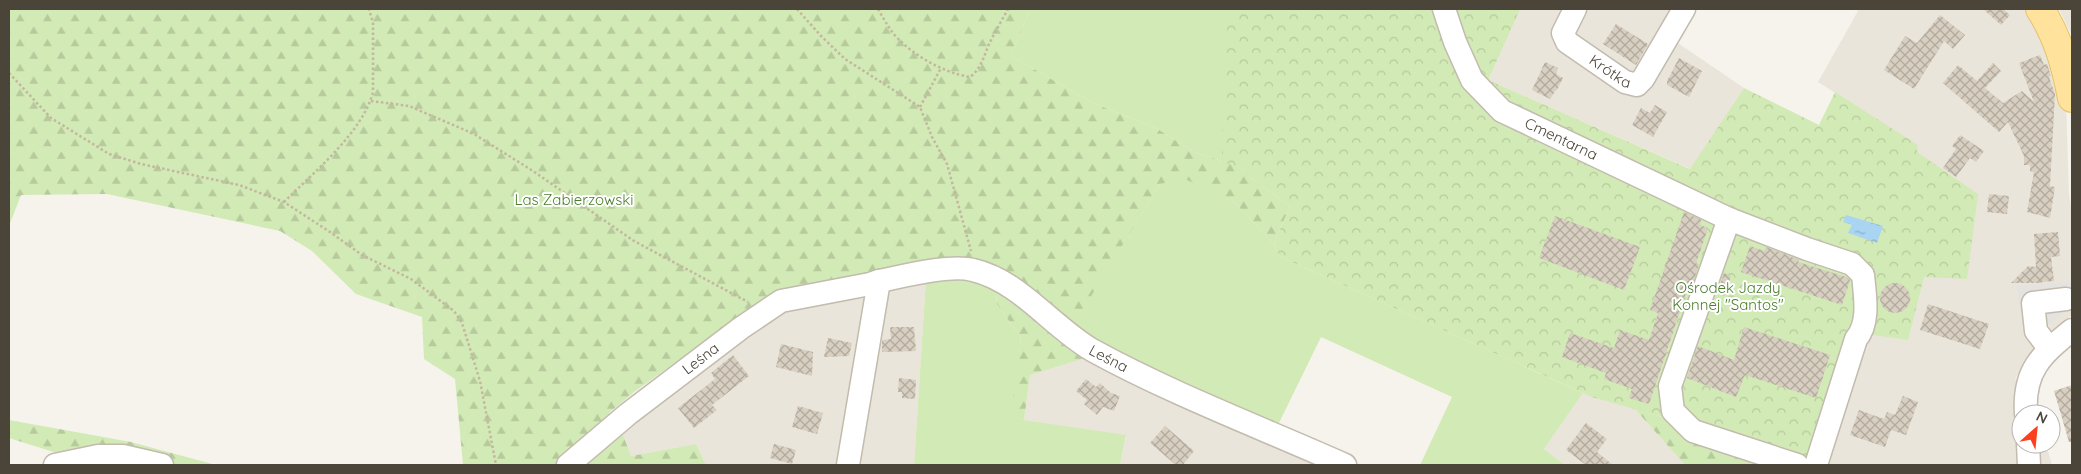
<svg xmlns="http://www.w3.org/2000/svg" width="2081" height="474" viewBox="0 0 2081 474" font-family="Quicksand,sans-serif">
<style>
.residential{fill:#eae5da}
.grass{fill:#d2eab5}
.forest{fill:url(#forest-firs)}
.park{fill:url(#park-crowns)}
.parking{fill:#e5e3e0}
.water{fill:url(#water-ripples)}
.building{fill:url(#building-cross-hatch)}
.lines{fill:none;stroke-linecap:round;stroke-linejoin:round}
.minor-casing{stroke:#c2bbae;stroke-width:25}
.major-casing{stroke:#e6c16a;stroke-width:30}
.path{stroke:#c4b79f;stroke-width:2.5;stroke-dasharray:2.5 2.5;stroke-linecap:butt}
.minor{stroke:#fff;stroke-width:22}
.major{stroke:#ffe39c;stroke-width:28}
.labels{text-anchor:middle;stroke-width:4;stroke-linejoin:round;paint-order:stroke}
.street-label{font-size:15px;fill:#4b4439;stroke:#fff}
.park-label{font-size:15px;fill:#4a7f2a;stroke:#fff}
</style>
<defs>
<pattern id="forest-firs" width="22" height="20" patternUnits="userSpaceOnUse" patternTransform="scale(1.25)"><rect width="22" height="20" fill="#d2eab5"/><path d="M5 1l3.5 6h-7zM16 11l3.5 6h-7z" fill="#b6ca9c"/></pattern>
<pattern id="park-crowns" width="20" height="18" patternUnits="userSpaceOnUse" patternTransform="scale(1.25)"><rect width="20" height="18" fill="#d2eab5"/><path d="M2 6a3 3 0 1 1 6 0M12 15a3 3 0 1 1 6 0" fill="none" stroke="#b6ca9c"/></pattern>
<pattern id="water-ripples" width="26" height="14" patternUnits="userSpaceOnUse" patternTransform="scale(1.25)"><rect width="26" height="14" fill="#a9d4f2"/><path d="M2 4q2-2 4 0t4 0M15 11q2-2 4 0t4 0" fill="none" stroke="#8caec5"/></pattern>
<pattern id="building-cross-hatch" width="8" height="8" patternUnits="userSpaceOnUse" patternTransform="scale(1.25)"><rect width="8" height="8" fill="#d8cfc1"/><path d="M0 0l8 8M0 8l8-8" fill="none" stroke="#b1aa9e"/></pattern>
</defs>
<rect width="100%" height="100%" fill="#f6f3ec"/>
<path class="residential" d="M1520,9H1689L1672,39L1744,88L1691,169L1488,80Z
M1856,9H2030L2066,100L2069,195L2072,211V315L2038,343L2015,379L2033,390L2039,414H2021V444H2046L2052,465H1822L1918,145L1818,82L1858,11Z
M2059,9H2072V36Z
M926,279L914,465H706L696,444L631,456L620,427L775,313Z
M1089,357L1332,465H1120L1126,436L1024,420L1030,375Z
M1583,393L1635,409L1685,465H1565L1544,449Z"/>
<path class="grass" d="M1030,9H1520L1488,80L1240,167L1194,152L1156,128L1093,103L1011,56Z
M1185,178L1235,203L1274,244L1279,256L1583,393L1544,449L1565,465H1420L1452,397L1321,337L1278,425L1125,359L1072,326L1160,184Z
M967,275L995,282L997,304L1021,338L1012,415L1024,420L1126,435L1120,465H914L926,279Z"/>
<path class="forest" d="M9,9H1030L1011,56L1093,103L1156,128L1194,152L1240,167L1257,183L1290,206L1274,244L1235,203L1185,179L1160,184L1066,337L1089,357L1030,375L1024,420L1011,415L1021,338L997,304L995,282L925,265L805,284L750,309L634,392L609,413L620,427L631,456L696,444L706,465H463L455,379L424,359L422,317L356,294L312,251L280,231L107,194L21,195L9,226Z
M1635,409L1676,421L1779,465H1685Z
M9,420L131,442L216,465H177L127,454L63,455L9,438Z"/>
<path class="park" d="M1225,9H1520L1488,80L1690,169L1744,88L1819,125L1835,92L1918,145L1917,152L1978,194L1967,279L1924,277L1908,340L1866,334L1810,459L1592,397L1279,256L1274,244L1290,206L1257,183L1240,167L1222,162Z"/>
<path class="parking" d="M2072,282V307L2027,340L2016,286Z"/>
<path class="water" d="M1846,215L1883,226L1877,243L1848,233L1852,225L1843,222Z"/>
<path class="building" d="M1983,9H2003L2010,15L2001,25Z
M1940,15L1965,35L1953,49L1944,41L1914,89L1884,70L1905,36L1917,43Z
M1616,24L1648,44L1636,65L1603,44Z
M2040,55L2044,65L2047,64L2051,76L2049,77L2055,94L2050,186L2055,187L2050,218L2027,212L2034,172L2030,171V165H2024V156L2008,122L1999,132L1943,83L1958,65L1977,81L1993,63L2001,71L1985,88L2003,103L2022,91L2034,102L2019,63Z
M1679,58L1702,71L1689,97L1667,85V81Z
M1545,62L1558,68L1556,74L1563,78L1557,90H1556L1550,99L1532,90Z
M1655,105L1667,112L1653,137L1632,125L1641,108L1650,113Z
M1960,135L1984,151L1976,162L1970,158L1956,177L1943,168L1956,149L1952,146Z
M1989,194L2009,196L2007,214L1987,212Z
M1684,212L1701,220L1700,225L1708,228L1696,264L1699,265L1692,285L1689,284L1649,404L1629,398L1632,389L1604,379L1606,373L1562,357L1570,333L1614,348L1620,330L1649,340L1658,313L1650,310Z
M1555,216L1640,247L1624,290L1539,258Z
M2058,232L2060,256L2051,257L2054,281L2042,282V283H2011L2028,266L2036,267L2034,234Z
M1750,246L1764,251L1766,247L1799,260L1798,262L1846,277L1850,280L1842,305L1741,272Z
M1724,273L1731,276L1724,296L1717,293Z
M1880 298a15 15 0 1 1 30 0a15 15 0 1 1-30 0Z
M1928,304L1989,324L1980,349L1920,330Z
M890,327H914L916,351L882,352V340L891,339Z
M1744,327L1830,355L1816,398L1745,375L1736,397L1687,378L1698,346L1734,360Z
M828,338L852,343L849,356L824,357Z
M781,344L813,352L812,376L776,367Z
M733,355L749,376L712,405L717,410L694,428L678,408L715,379L711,373Z
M899,378L916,380L915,399L902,398V392H898Z
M1086,379L1096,387L1100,383L1111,393L1120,396L1114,411L1103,407L1097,415L1084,404L1087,400L1076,391Z
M2072,385V442H2069L2054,391Z
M1903,396L1918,402L1906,435L1891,430L1885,447L1850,435L1859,410L1884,419L1887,412L1895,415Z
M798,406L823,413L817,434L792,427Z
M1586,423L1607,439L1597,452L1613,465H1586L1566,450Z
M1165,426L1194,451L1183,465H1176L1150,443Z
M774,444L796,450L792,464L770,458Z"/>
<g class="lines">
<defs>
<g id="minor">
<path id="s1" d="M1444,9L1455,42L1472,80L1502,111L1729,219"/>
<path id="s2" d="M1575,9L1563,33L1567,42L1625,82L1637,85L1643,79L1684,9"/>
<path d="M2049,348L2036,331L2033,303L2066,299"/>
<path d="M2026,414C2023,371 2041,355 2072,330"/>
<path d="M2028,444L2029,465"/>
<path d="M55,465L98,456H123L162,465"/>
<path id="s3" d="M568,465L628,414L741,328L781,301L870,284L879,281"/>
<path id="s4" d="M848,465L879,281C904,276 950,264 973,270C1020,281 1051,326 1092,350C1172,394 1262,428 1345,465"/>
<path d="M1797,465L1693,431L1673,411L1670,386L1729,219L1807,249L1852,264L1863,275C1865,296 1870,323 1856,339L1816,465"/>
</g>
<path id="major" d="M2040,9C2058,37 2066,66 2072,98"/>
</defs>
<use href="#minor" class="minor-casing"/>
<use href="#major" class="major-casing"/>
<path class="path" d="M797,9L821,36L845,59L920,107L932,137L947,164L971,251
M878,9C882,16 886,23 890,29C906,52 943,73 970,77C981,69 984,56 989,44C995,32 1002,20 1008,9
M9,73L51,118L109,154L141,164L239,185L284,202L330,232L362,255L411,279L454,311L462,323L480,381L496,465
M371,101L409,106L474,134L533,171L634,241L748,302
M920,107L941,68
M284,202C313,173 363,132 373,92V23L369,9"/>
<use href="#minor" class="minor"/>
<use href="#major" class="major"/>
</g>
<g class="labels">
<g class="street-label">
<text dy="5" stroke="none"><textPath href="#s2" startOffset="89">Krótka</textPath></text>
<text dy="5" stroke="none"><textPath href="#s1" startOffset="185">Cmentarna</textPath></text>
<text dy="5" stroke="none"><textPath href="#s4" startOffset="445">Leśna</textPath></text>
<text dy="5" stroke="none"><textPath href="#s3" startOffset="170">Leśna</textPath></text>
</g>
<g class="park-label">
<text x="574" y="205">Las Zabierzowski</text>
<text x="1728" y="293">Ośrodek Jazdy<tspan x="1728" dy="17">Konnej "Santos"</tspan></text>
</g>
</g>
<rect width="2081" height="474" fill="none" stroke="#4b4439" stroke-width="20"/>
<g transform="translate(2036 429) rotate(27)"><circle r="24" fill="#ffffff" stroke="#b7b4b0"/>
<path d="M0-4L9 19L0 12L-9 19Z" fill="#fc3f1d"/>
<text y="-8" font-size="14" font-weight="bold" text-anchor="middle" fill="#4b4439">N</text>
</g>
</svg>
